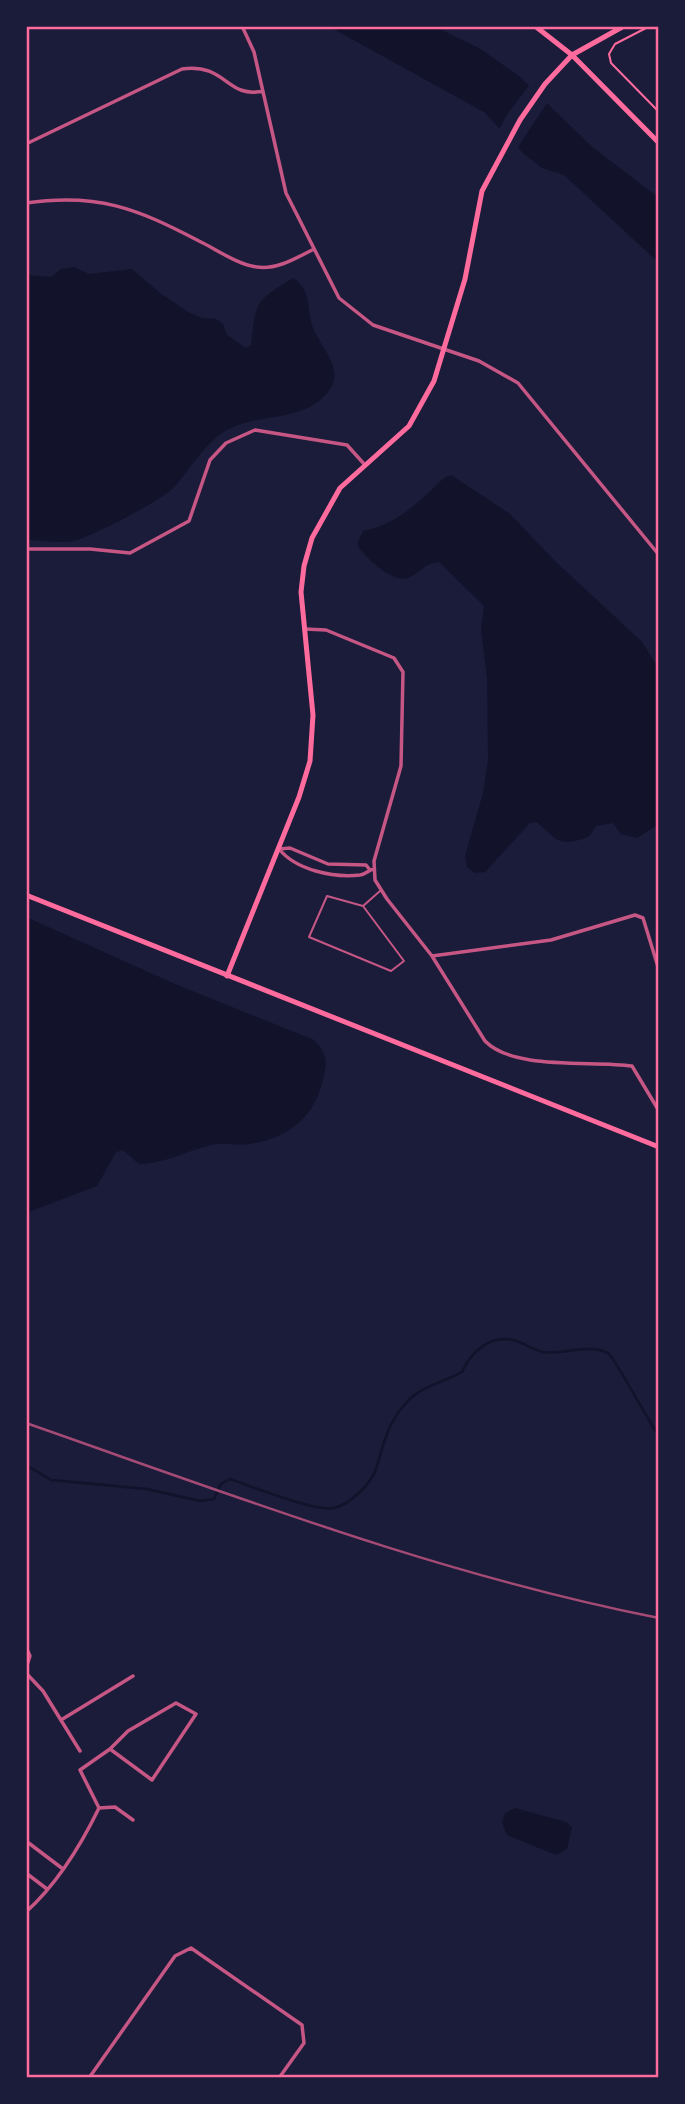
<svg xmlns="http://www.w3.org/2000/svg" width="685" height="2104" viewBox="0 0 685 2104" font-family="'Alegreya Sans',sans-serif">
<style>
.water{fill:#12122b}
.pier{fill:#1b1b3a}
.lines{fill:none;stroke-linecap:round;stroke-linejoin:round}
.stream{stroke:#12122b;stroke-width:2.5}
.path{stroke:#ff6b9d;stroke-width:2}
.service{stroke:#c65784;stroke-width:2}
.minor{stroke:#c65784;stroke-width:3.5}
.secondary{stroke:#ff6b9d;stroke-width:5}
.primary{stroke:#ff6b9d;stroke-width:5}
.rail{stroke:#a44b75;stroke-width:2.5}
.neatline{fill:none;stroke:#ff6b9d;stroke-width:2.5}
</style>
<rect width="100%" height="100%" fill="#1b1b3a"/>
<path class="water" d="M328,26H433L479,48L519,76L591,146L659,198V263L564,175L542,168L524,154L484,112Z
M74,267L89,274L132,269L160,293L190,313L202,318L216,319L223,324L227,335L246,348L251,345C256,300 255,302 293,278C311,289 307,307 312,325C319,347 347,369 328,392C304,422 262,413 231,428C204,441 192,469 172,489C158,502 93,536 74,541C59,544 41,540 26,540V275L51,277L61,269Z
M451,475L510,514L556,562L642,642L659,669V824L637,838L621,834L613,823L596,826L590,836C559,848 558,841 537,822L530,823L485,872L475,873L467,867L465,856L483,793L488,760L487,678L481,630L484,606L439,562C425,563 422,571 410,577C395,586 364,557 357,544L363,531C399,524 418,502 444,478Z
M26,917L175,984L314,1040C329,1055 327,1064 322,1083C313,1119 286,1139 249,1144C237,1146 224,1142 212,1145C186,1151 166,1163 139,1164L123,1150L116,1152L97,1186L26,1213Z
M515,1808L566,1822L572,1827L567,1849L556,1855L507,1835L502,1822L505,1813Z"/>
<path class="pier" d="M531,83L549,100L516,150L498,131L508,113Z"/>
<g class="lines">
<path class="stream" d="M26,1465L51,1480L147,1489L200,1501L214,1499L221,1484L230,1479C251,1486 315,1512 334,1508C349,1505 371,1484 376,1469C385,1441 386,1425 407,1402C421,1386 444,1382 462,1372C471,1352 489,1335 513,1340C523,1342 533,1350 543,1352C563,1355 588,1343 608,1353C614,1356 649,1423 659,1436"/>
<path class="path" d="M650,26L615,44L609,54L611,63L659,112"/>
<path class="service" d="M363,906L327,896L309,937L391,971L404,961L363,906L380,891"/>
<path class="minor" d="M242,26L254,52L286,193L339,298L373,325L479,361L518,383L659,555
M26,144L182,69C227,63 226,99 263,91
M26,203C98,193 136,208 199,241C216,249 238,265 257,267C277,270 296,258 312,250
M26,549H90L130,553L189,521L210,460L226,443L255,430L347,445L365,465
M305,629L326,630L394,658L403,672L401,766L374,861L375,880L387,899L432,956L485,1041C514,1071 593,1060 632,1066L659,1111
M279,849C296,870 333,878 360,875C367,874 368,870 374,869
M279,849L290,848L328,864L366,865L370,870
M432,956L551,940L635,915L643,918L659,970
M26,1647L30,1656L26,1668
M26,1673L43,1691L80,1751
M61,1720L133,1676
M99,1808L80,1770L110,1749L128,1731L176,1703L196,1714L152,1780L110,1749
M99,1808L115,1807L133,1820
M26,1841L63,1869
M26,1873L47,1889
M26,1912C57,1884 81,1845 99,1808
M89,2078L175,1956L191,1948L302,2025L304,2043L279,2078"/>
<path class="secondary" d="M227,976L299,797L310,761L313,715L301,592L304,566L312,538L340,488L409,426L434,381L465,279L482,191L520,120L545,84L572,55L624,26"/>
<path class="primary" d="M535,26L572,55L659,143
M26,895L659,1147"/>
<path class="rail" d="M26,1423C235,1496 441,1575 659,1618"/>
</g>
<rect width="685" height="2104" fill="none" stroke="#1b1b3a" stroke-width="56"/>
<rect x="28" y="28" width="629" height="2048" class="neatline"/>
</svg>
